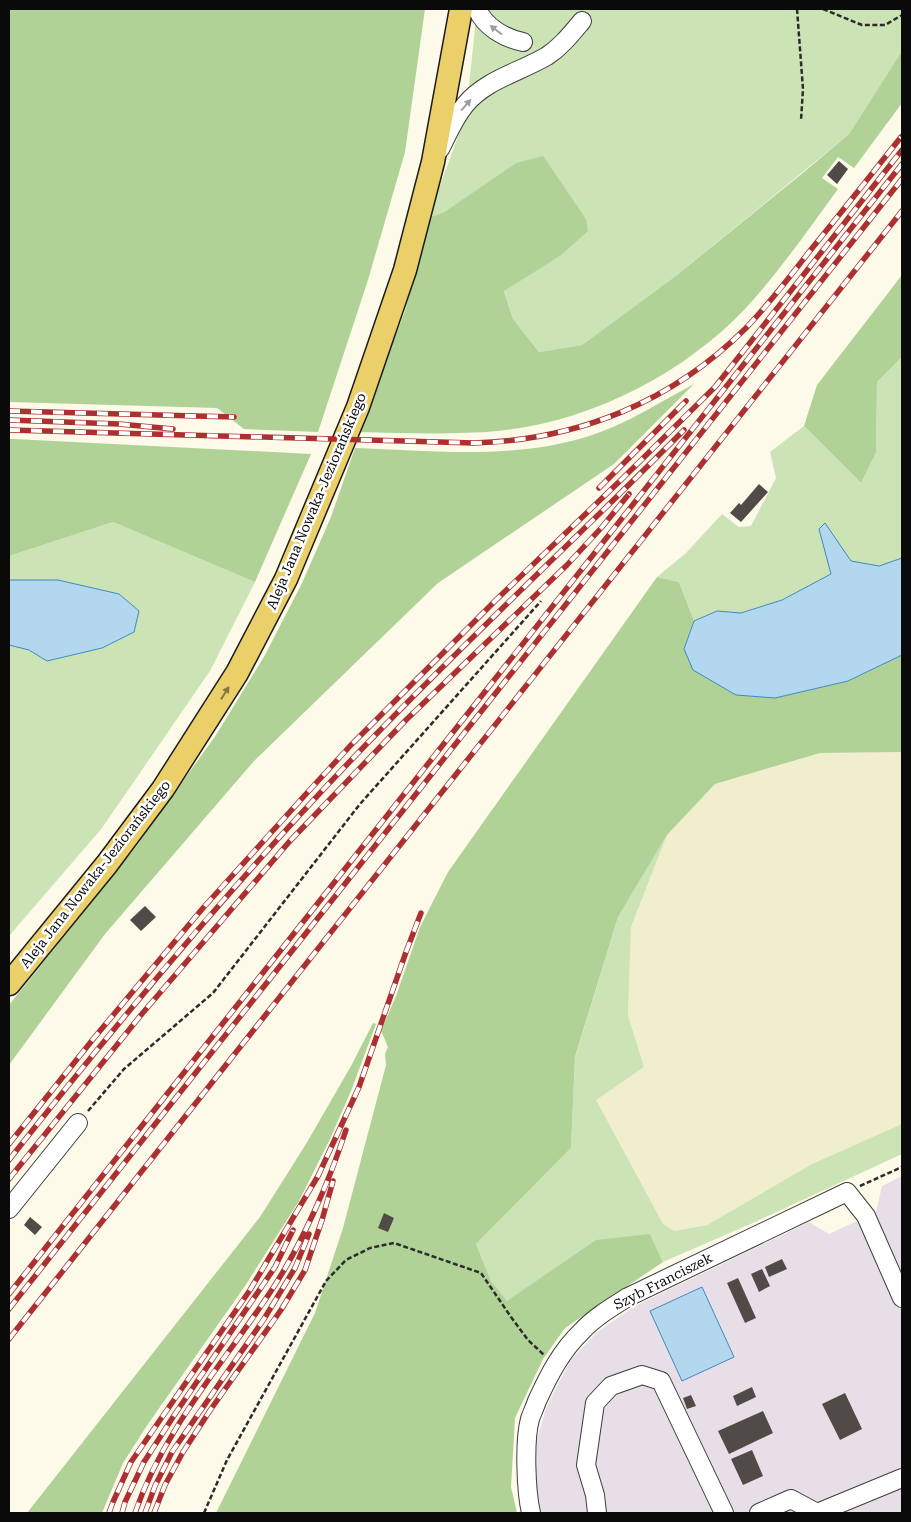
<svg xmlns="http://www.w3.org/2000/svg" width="911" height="1522" viewBox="0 0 911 1522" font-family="'Roboto Serif',serif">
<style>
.industrial{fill:#e8dee8}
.farmland{fill:#f0eecc}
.green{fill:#cce3b6}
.forest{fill:#b0d297}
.water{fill:#b2d7ef;stroke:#4089bf}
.building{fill:#514b47}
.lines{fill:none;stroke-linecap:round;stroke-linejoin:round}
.minor-casing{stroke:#3d3d3d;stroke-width:20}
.major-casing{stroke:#1b1b1b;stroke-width:25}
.path{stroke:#2c2c2c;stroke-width:2.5;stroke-dasharray:5 2.5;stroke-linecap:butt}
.minor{stroke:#fff;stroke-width:18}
.major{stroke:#ebd06a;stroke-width:22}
.rail-casing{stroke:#ac3032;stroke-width:5.5}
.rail{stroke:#fff;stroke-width:4;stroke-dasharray:11;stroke-linecap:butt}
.oneway{fill:#9d9d9d}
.oneway2{fill:#86773f}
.labels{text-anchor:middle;stroke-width:5;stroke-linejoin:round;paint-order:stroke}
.street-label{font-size:14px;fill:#0a0a0a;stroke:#fff}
</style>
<rect width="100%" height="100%" fill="#fdfae9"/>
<path class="industrial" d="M902,1176V1513H538L533,1451L547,1406L570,1361L596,1333L633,1307L809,1222L829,1234L876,1212L882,1186Z"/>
<path class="farmland" d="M902,752V1124L812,1164L707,1225L674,1231L663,1225L595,1100L644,1067L628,1015L631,927L667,835L715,784L820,753Z"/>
<path class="green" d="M477,9H902V51L849,134L677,275L582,345L539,352L513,319L504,290L560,256L516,163L444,212L428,218L466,115Z
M902,357V558L879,566L851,561L825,524L819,529L832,574L782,600L741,613L717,611L694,621L679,582L657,577L686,553L722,514L739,527L751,526L776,478L770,452L804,426L861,483L876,453L877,382Z
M113,522L255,582L210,671L102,828L9,936V645L29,650L47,661L102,648L134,632L139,611L119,594L58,580H9V556Z
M667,835L631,927L628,1015L644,1067L596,1100L663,1224L674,1231L707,1225L812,1164L902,1124V1154L755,1222L663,1262L650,1234L506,1301L491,1281L476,1244L571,1148L575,1058L618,917Z"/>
<path class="forest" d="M9,9H425L405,152L368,280L318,432L244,429L217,408L9,402Z
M902,51V103L854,168L838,157L822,178L838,189C808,230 779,272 745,309C682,375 589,422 498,431C452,435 405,433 358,432L405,311L428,218L444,212L516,163L543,156L586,219L588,231L560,256L504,291L513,319L539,352L582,345L677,275L804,172L849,134Z
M902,275V357L877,382L876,453L861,483L804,426L817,385Z
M694,384L614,464L438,583L254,761L105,934L9,1065V1005L135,848L216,735L265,655L302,583L331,517L355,448C440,451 533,462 613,427C641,415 667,398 694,384Z
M9,439H14L311,454L255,582L113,522L9,556Z
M657,577L679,582L694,621L684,649L775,698L848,681L902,655V752L820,753L715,784L667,835L618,917L575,1057L571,1148L476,1244L491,1281L507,1301L596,1240L650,1234L663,1262L565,1328L543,1359L515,1418L511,1487L517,1513H216L315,1313L343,1228L386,1065L385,1054L388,1047L381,1031L396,996L420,927L448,872Z
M373,1023L376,1024L351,1091L330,1139L299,1201L245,1286L148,1424L123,1463L102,1513H27L260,1217L306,1144L351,1066Z"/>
<path class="water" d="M825,523L851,561L879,566L902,558V655L848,681L775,698L736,695L693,670L684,649L694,621L717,611L741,613L782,600L831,574L819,529Z
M9,580H58L119,594L139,611L134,632L102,648L47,661L29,650L9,645Z
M702,1287L734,1357L682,1381L650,1311Z"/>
<path class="building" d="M839,161L848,169L837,184L827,175Z
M759,484L768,492L741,522L730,513L739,503L741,505Z
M145,906L156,917L141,931L130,920Z
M384,1213L394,1218L388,1232L378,1228Z
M30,1217L42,1227L35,1235L24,1225Z
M782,1259L787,1269L769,1277L765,1267Z
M762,1269L770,1286L759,1292L751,1274Z
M738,1278L756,1318L745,1323L727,1283Z
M752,1387L756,1397L737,1406L733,1396Z
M845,1393L862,1429L840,1440L822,1404Z
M691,1395L696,1406L687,1409L683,1398Z
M763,1411L773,1433L729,1454L718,1431Z
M752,1450L763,1476L743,1485L731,1459Z"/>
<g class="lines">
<defs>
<path id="minor" d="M477,9C485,27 504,38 523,42
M440,149C448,134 454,118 465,105C485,80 520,72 547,56C561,47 571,34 582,21
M9,1209L78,1123
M531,1513C526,1491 524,1441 530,1419C532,1413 535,1407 537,1401C549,1375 561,1351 582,1331C595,1317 612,1307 628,1297L847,1192L866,1216L902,1298
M597,1513L595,1495L586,1465L595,1403L611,1386L642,1375L661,1381L724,1513
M759,1513L791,1499L817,1513L902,1478"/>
<path id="major" d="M9,984L107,864L163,789L237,673L286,579L358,407L405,270L433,162L461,9"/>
</defs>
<use href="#minor" class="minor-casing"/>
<use href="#major" class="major-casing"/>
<path class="path" d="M797,9L803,89L801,120
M823,9L862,25H885L902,15
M88,1111L124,1069L213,993L360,804L541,601
M860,1186L902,1167
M204,1513L227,1460L326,1281L346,1260L370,1248L394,1243L481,1273L511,1317L528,1340L544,1355"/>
<use href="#minor" class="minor"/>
<use href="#major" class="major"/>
<defs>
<path id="rail" d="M9,411L234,417
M9,420L119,424L173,429
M9,430L474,443C578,440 672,402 746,328C769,304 789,278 809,252C840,214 871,175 901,137
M599,488L686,401
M9,1144L94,1038L150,971L203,908L306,794L351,745L496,600L623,478L715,387L902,150
M9,1160C119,1020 234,882 357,754C463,643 576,539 684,430
M9,1179L141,1015L289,842L406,720L567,565L602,527L629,494
M9,1294L902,164
M9,1309L902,179
M9,1339L902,211
M109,1513L113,1502L131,1462L250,1290L318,1176L359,1087L406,952L421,913
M122,1513L125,1502L144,1462L175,1414L275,1267L293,1230
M135,1513C164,1428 225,1362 273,1288C303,1242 329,1182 346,1130
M145,1513L155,1486L172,1452L264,1319L295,1268L309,1234
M154,1513L165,1485L183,1452L211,1409L281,1310L305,1270L322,1220L333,1181"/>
</defs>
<use href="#rail" class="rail-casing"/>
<use href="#rail" class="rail"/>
</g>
<defs><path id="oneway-solid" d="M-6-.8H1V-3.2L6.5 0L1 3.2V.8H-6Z" transform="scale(1.25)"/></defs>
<g class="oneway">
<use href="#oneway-solid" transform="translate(496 30) rotate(-143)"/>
<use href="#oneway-solid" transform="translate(466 105) rotate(-49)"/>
</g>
<use class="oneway2" href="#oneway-solid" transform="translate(225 693) rotate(-58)"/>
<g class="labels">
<g class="street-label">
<text transform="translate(316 501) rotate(-67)" y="5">Aleja Jana Nowaka-Jeziorańskiego</text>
<text transform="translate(95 874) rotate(-52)" y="5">Aleja Jana Nowaka-Jeziorańskiego</text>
<text transform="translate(663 1281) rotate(-27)" y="5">Szyb Franciszek</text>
</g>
</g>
<rect width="911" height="1522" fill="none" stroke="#0a0a0a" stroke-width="20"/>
</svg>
